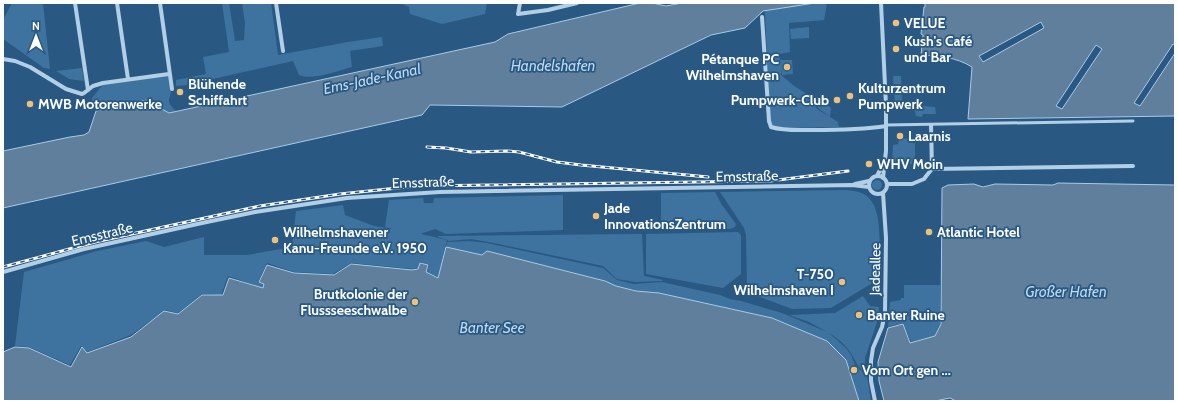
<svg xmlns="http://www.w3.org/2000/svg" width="1178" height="404" viewBox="0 0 1178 404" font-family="Cabin,sans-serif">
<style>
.green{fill:#3e739f}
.water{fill:#5f7f9c;stroke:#a7cbe7;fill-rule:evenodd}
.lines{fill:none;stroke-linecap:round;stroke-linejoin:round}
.pedestrian{stroke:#b2cfe6;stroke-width:3}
.minor{stroke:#b2cfe6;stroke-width:4}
.rail-casing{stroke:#fff;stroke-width:3}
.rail{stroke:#295983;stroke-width:1.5;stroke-dasharray:4.5;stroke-linecap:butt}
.poi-dot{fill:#edc179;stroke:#295983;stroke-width:1.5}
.labels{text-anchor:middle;stroke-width:3.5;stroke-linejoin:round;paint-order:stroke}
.poi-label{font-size:14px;font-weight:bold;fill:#fff;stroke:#295983;text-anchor:start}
.street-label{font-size:14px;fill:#fff;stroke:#295983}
.water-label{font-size:15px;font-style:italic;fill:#bed8ee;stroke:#295983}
</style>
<rect width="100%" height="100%" fill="#295983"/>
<path class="green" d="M12,3H43L50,69L44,68L3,39V20Z
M222,3H229L235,41L244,40L245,23L242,3H271L278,55L348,42L382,37L383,46L350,51L352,67C338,71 311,81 299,75L293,61L186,85L176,86V80L206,74L203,57L229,52Z
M400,3H487L485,14L442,24L410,14L409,7Z
M808,3H827L824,20L789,23L790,52L780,54V60H792L793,74L782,75L781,69V75L793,85L811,97L817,109L838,122L839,127L781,128L773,126L770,120L765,11Z
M809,27V38L791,39L790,29Z
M82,68L84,81L69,79L56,71Z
M167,76L169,77C170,80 171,84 171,87C172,100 163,99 176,111L169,113L146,99L96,111L92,107V98L100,88L104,84Z
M893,76H901L902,103L908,104V106L895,104Z
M817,100L823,101L831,108L830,117L818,108Z
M913,105L935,107L936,114H923L922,117L916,116Z
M912,138V143H915V164H892L893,145L898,144L899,139Z
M872 185a5 5 0 1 1 10 0a5 5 0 1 1-10 0Z
M847,190C857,191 867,193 872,202C883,218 879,259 879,279L831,308L792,309L749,293L747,288L746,235L744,228L720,192Z
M715,192L722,205L736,224L735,227L730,229H661V193Z
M563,195V230L446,234L435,229L420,234L417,233L447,240L438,277L427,272L429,265L420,262L418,268L413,269L351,263L333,274L294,272L267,263L258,282L264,284L263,288L228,276L221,295L202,294L178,313L165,310L131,335L87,352L81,346L70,365L29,347L15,346L24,272L97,251L146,241L164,247L204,237V255H247L292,247L296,211L343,205L345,215L374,226L393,229L385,227L389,200L423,198L424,203H433L434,198Z
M738,232L741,235V274L723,288L646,274V234Z
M642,234L644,276L663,280L662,281L635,282L617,279L603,266L494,243L471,239L448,241V240L438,237V236Z
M469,241L487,243L603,268L617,280L634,284L662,282L720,295L730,299L741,301L782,313L827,332L809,322L789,315L835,313L863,296L870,306L879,307L878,319L865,358V374C857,366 856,361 850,352C846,345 836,337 829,333L846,348L851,355L855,365L867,376L871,401H859L846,360L827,341L772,318L659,293L636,291L616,286L605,281L487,251L483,255L446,247L447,242Z
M904,285H940V324L935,336L911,342L903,323L888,327L890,302L901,300V298H904Z"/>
<path class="water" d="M640,3H652L666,6L682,3H815L763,11L745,28L711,35L562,107L430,105L422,115L3,208V151L70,137L84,135L89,132L96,111L146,100L169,113L495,42L508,34Z
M925,3H1175V45L1173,44L1134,103L1140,106L1175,53V116L968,119L972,67C956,57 939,56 921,55L923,35L921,34L924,7H925ZM1041,22L1044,28L983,62L979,56ZM1096,45L1102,49L1062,109L1056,106Z
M1058,183L1175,185V401H956L950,398L935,401H884L879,381L878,362L888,328L903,324L910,343L935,336L941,324L942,188L948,185L974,184L983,187L995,184L1053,185Z
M446,247L482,255L487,251L605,281L616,286L636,291L659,293L772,318L827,341L846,360L859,401H3V352L15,347L29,348L71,367L82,347L87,353L131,337L164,311L178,314L202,295H223L229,278L263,288L264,284L259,282L267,265L294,273L334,275L351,264L412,270L418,269L420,263L428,265L426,272L438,278Z"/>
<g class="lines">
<path class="pedestrian" d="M886,125L1133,121"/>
<path class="minor" d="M75,3L88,90
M117,3L128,79
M160,3L172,89
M276,3L283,51
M520,3L518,14L548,10L577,3
M881,3L886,106V151L883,178
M762,17L769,121L771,127C784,131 797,130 811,130C836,130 861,130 886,126
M3,59L15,61L30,67L66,89L82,94L84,93L93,86L103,83L169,74
M932,169L1133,166
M869 185a9 9 0 1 1 18 0a9 9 0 1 1-18 0Z
M877,176L884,162
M855,184L869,181
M887,184H912L924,179L927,175L932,169L931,125
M3,272L84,249L202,223L255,212L347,198L440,192L852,185L869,187
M875,401L871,381V361L873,348L882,327L885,313L886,238L883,193"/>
<defs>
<path id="rail" d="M427,147L446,148L471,152L507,151L519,152L557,162L581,165L708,177
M3,267L95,242L260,206L340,194L417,186L770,181L848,171"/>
</defs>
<use href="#rail" class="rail-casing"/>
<use href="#rail" class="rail"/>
</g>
<g class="poi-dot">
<circle cx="896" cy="23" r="4"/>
<circle cx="896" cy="49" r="4"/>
<circle cx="787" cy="67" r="4"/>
<circle cx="180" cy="92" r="4"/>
<circle cx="850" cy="96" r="4"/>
<circle cx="837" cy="100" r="4"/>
<circle cx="30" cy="104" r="4"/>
<circle cx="900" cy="136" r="4"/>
<circle cx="869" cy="164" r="4"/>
<circle cx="596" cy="216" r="4"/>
<circle cx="929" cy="232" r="4"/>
<circle cx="275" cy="240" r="4"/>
<circle cx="842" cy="282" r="4"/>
<circle cx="415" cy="302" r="4"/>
<circle cx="859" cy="315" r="4"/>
<circle cx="854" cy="370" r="4"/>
</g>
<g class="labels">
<g class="poi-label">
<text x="904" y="28">VELUE</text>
<text x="904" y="46">Kush's Café<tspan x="904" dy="16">und Bar</tspan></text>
<text x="779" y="64" text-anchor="end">Pétanque PC<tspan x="779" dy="16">Wilhelmshaven</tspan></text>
<text x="188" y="89">Blühende<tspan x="188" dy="16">Schiffahrt</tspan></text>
<text x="858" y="93">Kulturzentrum<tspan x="858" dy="16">Pumpwerk</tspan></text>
<text x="829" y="105" text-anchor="end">Pumpwerk-Club</text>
<text x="38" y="109">MWB Motorenwerke</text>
<text x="908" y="141">Laarnis</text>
<text x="877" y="169">WHV Moin</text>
<text x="604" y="213">Jade<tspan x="604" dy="16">InnovationsZentrum</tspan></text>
<text x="283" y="237">Wilhelmshavener<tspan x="283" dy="16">Kanu-Freunde e.V. 1950</tspan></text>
<text x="937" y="237">Atlantic Hotel</text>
<text x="834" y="279" text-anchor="end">T-750<tspan x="834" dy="16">Wilhelmshaven I</tspan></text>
<text x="407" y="299" text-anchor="end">Brutkolonie der<tspan x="407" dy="16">Flussseeschwalbe</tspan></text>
<text x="867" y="320">Banter Ruine</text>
<text x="862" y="375">Vom Ort gen ...</text>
</g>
<g class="street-label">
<text transform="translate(747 176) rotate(-1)" y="5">Emsstraße</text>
<text transform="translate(423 182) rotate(-2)" y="5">Emsstraße</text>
<text transform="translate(102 234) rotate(-13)" y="5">Emsstraße</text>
<text transform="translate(875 269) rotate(-89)" y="5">Jadeallee</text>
</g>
<g class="water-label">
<text x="553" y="71">Handelshafen</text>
<text transform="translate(372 79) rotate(-12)" y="5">Ems-Jade-Kanal</text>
<text x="1066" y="297">Großer Hafen</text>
<text x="492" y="333">Banter See</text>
</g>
</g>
<rect width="1178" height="404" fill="none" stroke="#ffffff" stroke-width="8"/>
<g transform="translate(36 36)" stroke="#295983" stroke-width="3" paint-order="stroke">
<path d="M0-3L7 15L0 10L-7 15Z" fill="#ffffff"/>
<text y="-6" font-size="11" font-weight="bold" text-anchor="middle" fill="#ffffff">N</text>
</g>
</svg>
